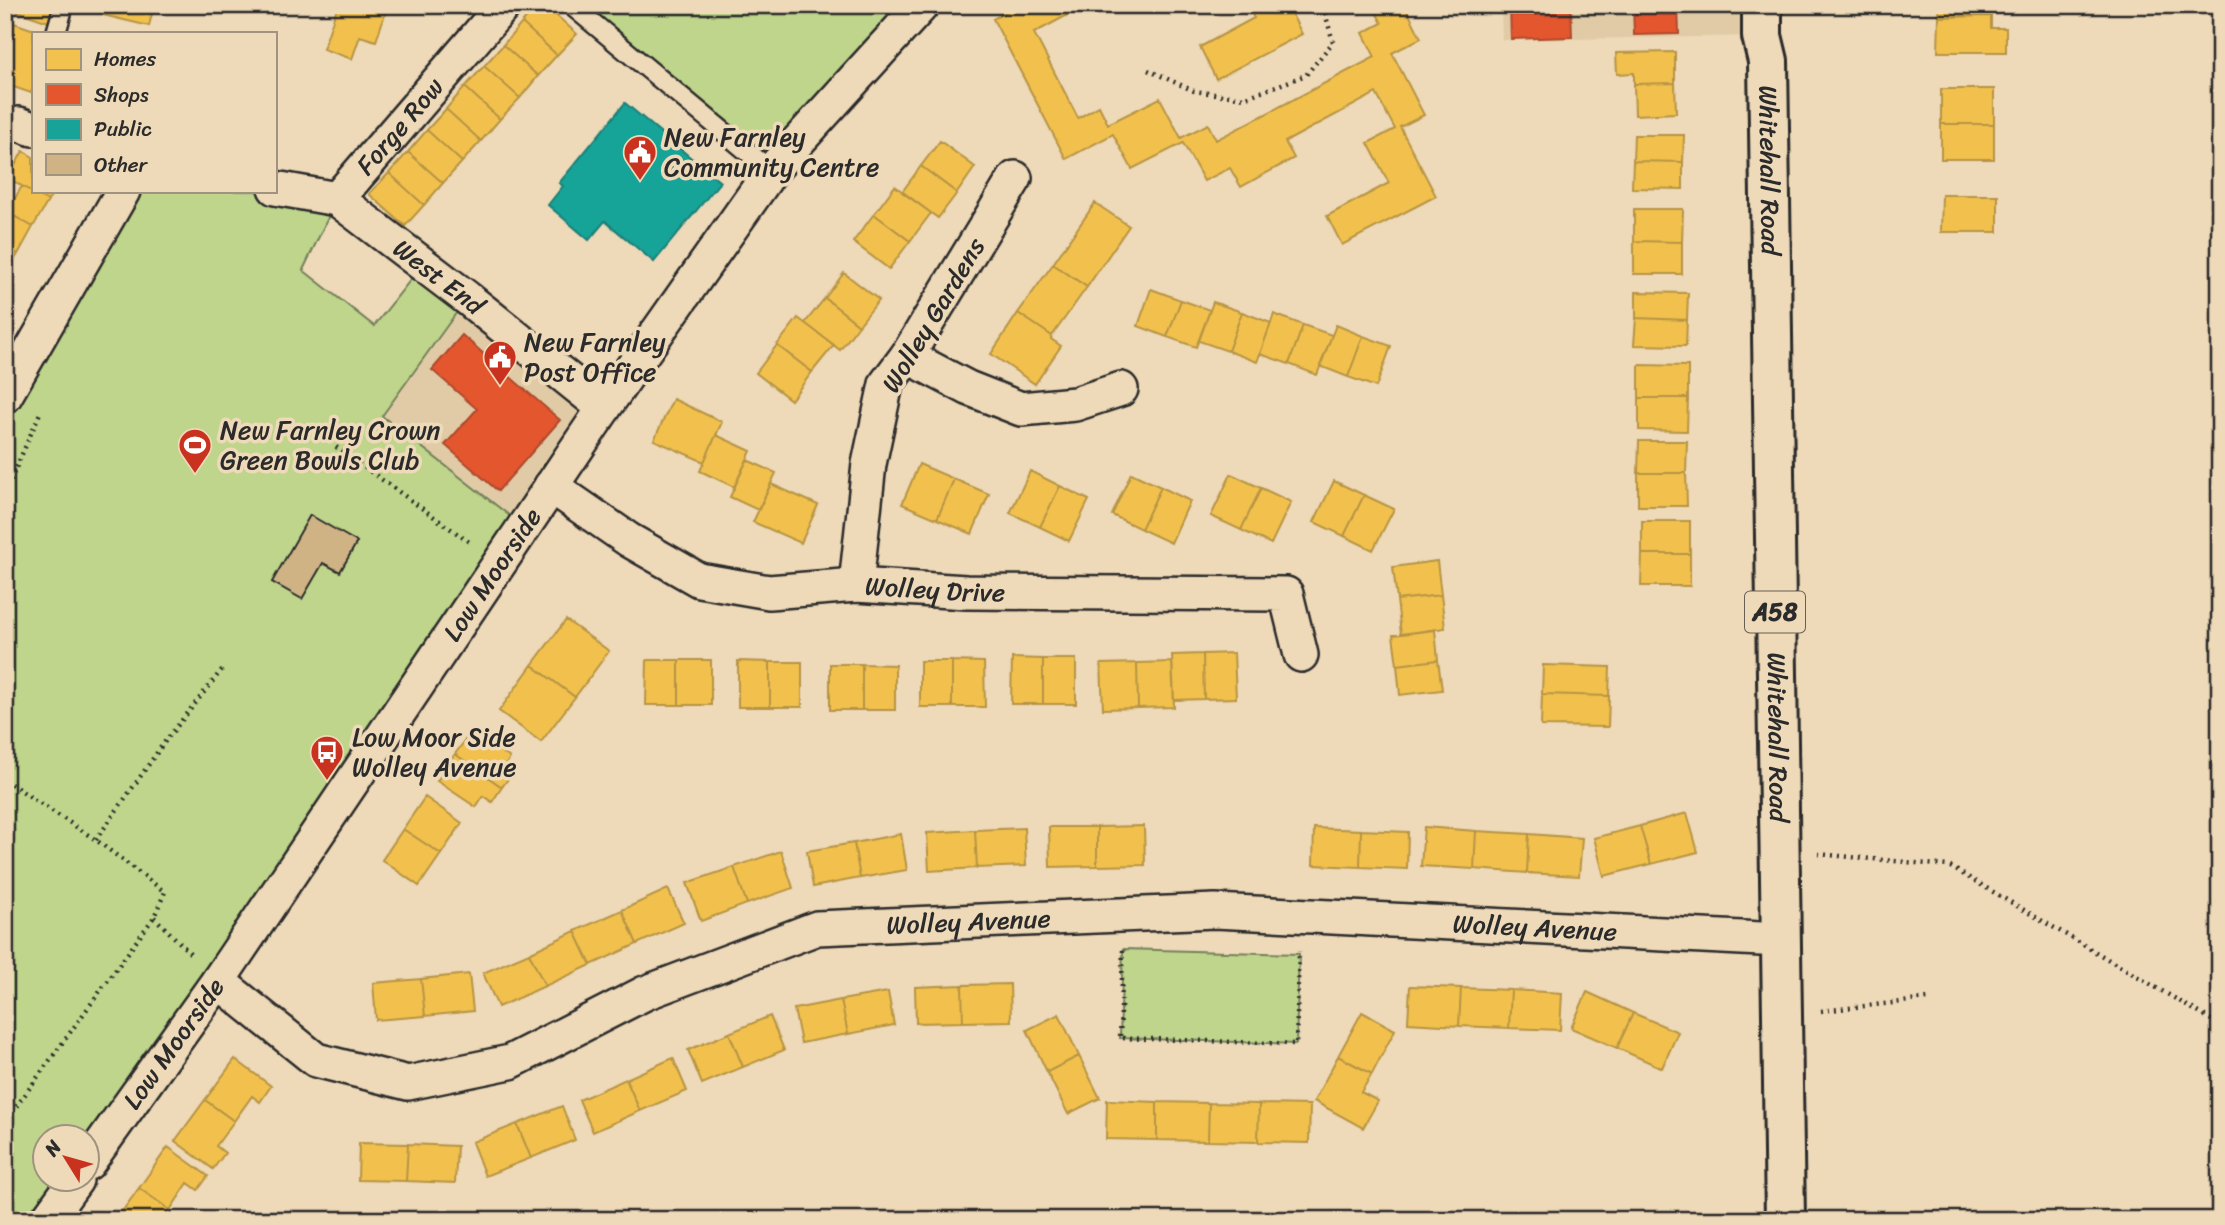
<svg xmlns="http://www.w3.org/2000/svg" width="2225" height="1225" viewBox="0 0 2225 1225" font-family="Sriracha,sans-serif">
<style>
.built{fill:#e1cba6}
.green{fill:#bed58b;stroke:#74805b;stroke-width:2}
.homes{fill:#f2c14e;stroke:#b69444;stroke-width:2}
.shops{fill:#e4572e;stroke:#ac4a2d;stroke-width:2}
.public{fill:#17a398;stroke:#1d7f77;stroke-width:2}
.building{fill:#d0b385;stroke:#2b2b2b;stroke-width:2}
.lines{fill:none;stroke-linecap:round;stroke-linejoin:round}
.service-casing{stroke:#2b2b2b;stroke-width:23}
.minor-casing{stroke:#2b2b2b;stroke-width:38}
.primary-casing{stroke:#2b2b2b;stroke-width:44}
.path{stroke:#2b2b2b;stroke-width:4.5;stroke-dasharray:2 5;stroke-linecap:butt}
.service{stroke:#eed9b8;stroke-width:18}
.minor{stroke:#eed9b8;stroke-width:33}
.primary{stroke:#eed9b8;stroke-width:38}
.labels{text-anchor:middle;stroke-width:7;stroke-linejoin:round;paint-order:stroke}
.shield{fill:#eed9b8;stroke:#665f55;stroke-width:2}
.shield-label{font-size:24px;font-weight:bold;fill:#2b2b2b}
.street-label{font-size:26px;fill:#2b2b2b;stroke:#eed9b8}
.poi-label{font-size:26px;fill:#2b2b2b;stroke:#eed9b8;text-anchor:start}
</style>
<rect width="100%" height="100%" fill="#eed9b8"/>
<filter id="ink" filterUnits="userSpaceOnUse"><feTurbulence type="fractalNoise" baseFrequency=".0143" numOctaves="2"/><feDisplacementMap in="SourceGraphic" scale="14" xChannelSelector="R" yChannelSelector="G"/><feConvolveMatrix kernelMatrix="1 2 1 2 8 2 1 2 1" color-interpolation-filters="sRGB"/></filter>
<g filter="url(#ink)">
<path class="built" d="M1501,5H1762V36L1502,40Z
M467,298L604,408L524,527L381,415Z"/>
<path class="green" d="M571,5H922L771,171Z
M123,191H275L337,199L303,270L374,326L423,264L467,298L382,416L524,527L88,1138H46V1180H76L47,1220H5V396Z
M1123,949L1299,954L1296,1044L1120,1038Z"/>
<path class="homes" d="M5,5H60L54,24L5,7Z
M105,5H154L149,26L103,15Z
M338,5H388L376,41L360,36L352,59L323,49Z
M538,5H545L577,34L557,55L522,23Z
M1019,5H1086L1034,33L1078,118L1099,106L1108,124L1160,98L1181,138L1208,124L1216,140L1375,57L1363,33L1382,23L1372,5H1416L1407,10L1421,38L1392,53L1424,115L1400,127L1436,196L1342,245L1327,216L1389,183L1368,143L1395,129L1376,93L1285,142L1294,158L1241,187L1230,168L1204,181L1183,143L1132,169L1113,134L1066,159L993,19Z
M1247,5H1287L1302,34L1216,79L1200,47L1254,18Z
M1938,5H2007V13H1991V16L1939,17Z
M1991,16V28H2006V52H1938L1939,17Z
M5,20L43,33H33V87L31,93L5,84Z
M522,23L557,55L538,76L503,45Z
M503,45L538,76L520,98L484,66Z
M1675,52V83L1634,84V73L1617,74L1616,53Z
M484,66L520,98L500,119L465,87Z
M1675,83L1676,113L1635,115L1634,84Z
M465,87L500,119L481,141L446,109Z
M1941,89H1994V124H1941Z
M446,109L481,141L462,162L427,130Z
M1941,124H1994V159H1941Z
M427,130L462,162L443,183L408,152Z
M1634,135H1684L1683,162L1633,161Z
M940,141L975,167L957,193L921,166Z
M23,151L33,157V191H54L48,201L8,178Z
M408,152L443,183L424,205L389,173Z
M1633,161L1683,162V189L1632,188Z
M921,166L957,193L938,218L902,192Z
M389,173L424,205L405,226L369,194Z
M22,186L48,201L33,227L7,212Z
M895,186L931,213L910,241L874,214Z
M1942,195H1998V232H1941Z
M1095,203L1129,226L1087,287L1053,264Z
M1634,209H1683L1682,242L1634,241Z
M5,211L33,227L18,254L5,246Z
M874,214L910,241L889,269L853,242Z
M1634,241L1682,242V274H1634Z
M5,246L18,254L5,275Z
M1053,264L1087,287L1052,336L1018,313Z
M844,273L879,300L859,325L825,298Z
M1151,289L1181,300L1167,337L1138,326Z
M1636,292L1688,293L1687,320L1636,318Z
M825,298L859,325L840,350L805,323Z
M1181,300L1210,310L1196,347L1167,337Z
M1213,302L1242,312L1228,351L1199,341Z
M1242,312L1271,323L1257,362L1228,351Z
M1018,313L1052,336L1051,339L1061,346L1035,384L991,354Z
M1274,314L1303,325L1289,364L1260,354Z
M798,318L834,345L812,372L777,345Z
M1636,318L1687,320L1686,346L1634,345Z
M1303,325L1332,335L1317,375L1289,364Z
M1336,325L1363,336L1348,377L1320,366Z
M1363,336L1391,346L1376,387L1348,377Z
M777,345L812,372L791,400L756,373Z
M1639,365L1688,366V398H1639Z
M1639,398H1688L1687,431L1639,430Z
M673,399L722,422L704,462L654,440Z
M716,435L751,451L734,487L700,471Z
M1639,441H1687L1686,473H1638Z
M747,460L776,473L758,510L730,497Z
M919,464L954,479L937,519L902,504Z
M1030,471L1060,486L1040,527L1010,513Z
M1131,473L1161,487L1141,529L1112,515Z
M1638,473H1686L1687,506H1638Z
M1231,474L1261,488L1241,530L1211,516Z
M954,479L989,494L972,534L937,519Z
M1334,481L1364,495L1344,536L1314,522Z
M771,484L818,505L801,543L753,522Z
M1060,486L1089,500L1069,541L1040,527Z
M1161,487L1190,501L1171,543L1141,529Z
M1261,488L1291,502L1271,544L1241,530Z
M1364,495L1394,509L1373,550L1344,536Z
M1642,521H1690V554H1642Z
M1642,554H1690V586H1641Z
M1437,561L1441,595L1397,600L1393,567Z
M1441,595L1445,628L1401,634L1397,600Z
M566,620L609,651L575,697L532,665Z
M1435,630L1438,660L1397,665L1393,635Z
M1234,653L1236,698L1204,699L1203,654Z
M1203,654L1204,699L1174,700L1172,655Z
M1012,658L1043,659V704H1011Z
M1043,659H1076V704H1043Z
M647,660H679V705H646Z
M679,660H711V705H679Z
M1438,660L1442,690L1400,695L1397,665Z
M738,661L770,662V707H738Z
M920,661H952V707H920Z
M952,661L984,662L985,707H952Z
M770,662H802V707H770Z
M1172,662L1174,707L1138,708L1137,663Z
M1137,663L1138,708L1103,709L1101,664Z
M830,664H862V710H830Z
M862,664L895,665V710H862Z
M532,665L575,697L541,742L499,711Z
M1543,665L1610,667L1609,696L1542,694Z
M1542,694L1609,696L1608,727L1541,726Z
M472,731L510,758L505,766L513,772L502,787L455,754Z
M455,754L502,787L492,802L483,796L476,807L437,781Z
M425,797L462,823L441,854L403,829Z
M1687,813L1698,852L1651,864L1640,826Z
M1144,826L1145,865L1097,866V827Z
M1640,826L1651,864L1604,876L1594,838Z
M1049,827H1097V866L1050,867Z
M1424,827L1476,831L1474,869L1421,866Z
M1024,828L1026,866L977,868L975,830Z
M1314,828L1361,830L1360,867L1313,865Z
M403,829L441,854L419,886L382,860Z
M975,830L977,868L929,871L927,833Z
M1361,830L1408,832L1407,869L1360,867Z
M1476,831L1529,834L1527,873L1474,869Z
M901,834L907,870L860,878L854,843Z
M1529,834L1582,838L1579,876L1527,873Z
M854,843L860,878L813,887L807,851Z
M781,851L793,888L747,904L734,867Z
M734,867L747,904L701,921L687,883Z
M668,889L684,923L637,944L622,910Z
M622,910L637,944L591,965L575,931Z
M575,931L591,965L545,986L529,953Z
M529,953L545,986L498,1007L483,973Z
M469,974L473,1011L425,1016L421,979Z
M421,979L425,1016L376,1020L373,983Z
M1010,984L1011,1021L963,1022L962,985Z
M962,985L963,1022L916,1023L915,987Z
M1410,986L1461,988L1459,1026L1408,1023Z
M1461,988L1511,990L1509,1028L1459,1026Z
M1511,990L1562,993L1560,1030L1509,1028Z
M888,992L894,1025L848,1034L841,1000Z
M1587,992L1633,1013L1617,1048L1571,1028Z
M841,1000L848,1034L801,1043L794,1009Z
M1362,1012L1395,1030L1372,1074L1338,1056Z
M1633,1013L1678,1032L1662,1068L1617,1048Z
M1059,1014L1079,1056L1047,1072L1027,1030Z
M770,1016L784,1050L743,1067L729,1033Z
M729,1033L743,1067L702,1084L688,1050Z
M1079,1056L1100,1098L1068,1114L1047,1072Z
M1338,1056L1372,1074L1361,1092L1378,1101L1363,1128L1314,1101Z
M673,1058L687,1091L640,1111L626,1079Z
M235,1059L271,1086L260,1102L252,1096L234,1121L205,1100Z
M626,1079L640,1111L593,1132L579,1100Z
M205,1100L234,1121L216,1146L225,1153L213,1169L175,1141Z
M1107,1100L1157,1102V1140L1106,1139Z
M1157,1102L1209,1103L1208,1141L1157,1140Z
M1209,1103L1259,1104L1258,1142L1208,1141Z
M1259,1104L1310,1105L1309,1143L1258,1142Z
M562,1106L575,1140L531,1158L517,1124Z
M517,1124L531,1158L485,1176L472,1142Z
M359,1143L408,1144L406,1181L358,1180Z
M408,1144L457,1146L455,1183L406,1181Z
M168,1147L208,1176L198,1190L188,1183L170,1210L139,1188Z
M139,1188L170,1210L163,1220H116Z"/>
<path class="shops" d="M1510,5H1571L1572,37L1511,39Z
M1633,5H1678L1679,34L1634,35Z
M462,335L560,420L498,491L445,445L477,409L432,370Z"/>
<path class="public" d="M625,103L720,182L654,262L605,221L589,240L548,205L563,186L559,183Z"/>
<path class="building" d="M310,515L357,542L340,572L323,563L302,599L272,582Z"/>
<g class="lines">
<defs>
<path id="service" d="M571,5L771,171
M56,33L64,5"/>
<g id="minor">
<path d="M19,124L33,129"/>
<path id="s1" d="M275,188L337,199L504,5"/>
<path id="s2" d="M337,199L467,298L604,408"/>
<path d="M907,356L968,388L1021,409L1075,404L1121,389"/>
<path d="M5,396L123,191"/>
<path id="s3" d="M551,486L629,540L699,580L769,592L856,585L966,592L1286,594L1301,655"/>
<path d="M856,585L869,464L886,384L907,356L1015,178"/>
<path id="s4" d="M218,981L316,1060L408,1083L510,1062L645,993L817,928L1215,911L1781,940"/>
<path id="s5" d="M88,1163L218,981L604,408L771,171L922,5"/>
<path d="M47,1220L76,1180"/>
</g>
<g id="primary">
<path id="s6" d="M1762,5V36L1768,61L1785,1220"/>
</g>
</defs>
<use href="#service" class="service-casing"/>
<use href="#minor" class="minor-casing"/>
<use href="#primary" class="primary-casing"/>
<path class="path" d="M1148,70L1194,91L1244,98L1306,75L1333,42L1323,5
M336,447L472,544
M5,493L40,413
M5,780L96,840L165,892L154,917L5,1122
M96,840L163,744L224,667
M1818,854L1949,866L2220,1025
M154,917L193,956
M1123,950L1120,1038L1296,1044L1299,951
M1821,1011L1928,999
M1718,1220L1748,1218"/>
<use href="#service" class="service"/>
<use href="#minor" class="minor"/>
<use href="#primary" class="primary"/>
</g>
</g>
<defs>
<symbol id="civic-pin" viewBox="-11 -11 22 30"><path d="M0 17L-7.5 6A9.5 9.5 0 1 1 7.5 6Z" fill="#c8321e" stroke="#eed9b8"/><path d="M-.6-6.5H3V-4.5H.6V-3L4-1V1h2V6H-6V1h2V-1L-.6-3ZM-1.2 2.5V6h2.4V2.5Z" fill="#fff"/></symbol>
<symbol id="stadium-pin" viewBox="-11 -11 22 30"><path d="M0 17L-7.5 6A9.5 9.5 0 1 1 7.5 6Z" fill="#c8321e" stroke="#eed9b8"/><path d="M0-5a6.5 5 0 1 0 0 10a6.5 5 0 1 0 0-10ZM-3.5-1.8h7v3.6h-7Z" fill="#fff"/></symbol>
<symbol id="bus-pin" viewBox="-11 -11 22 30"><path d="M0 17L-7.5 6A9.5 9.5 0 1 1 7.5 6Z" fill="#c8321e" stroke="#eed9b8"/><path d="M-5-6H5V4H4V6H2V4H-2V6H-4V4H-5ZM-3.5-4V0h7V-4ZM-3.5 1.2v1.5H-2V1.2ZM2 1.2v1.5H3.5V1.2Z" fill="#fff"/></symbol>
</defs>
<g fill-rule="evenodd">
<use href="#civic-pin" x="621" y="133" width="38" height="52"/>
<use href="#civic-pin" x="481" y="338" width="38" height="52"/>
<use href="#stadium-pin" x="176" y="426" width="38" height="52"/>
<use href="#bus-pin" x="308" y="733" width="38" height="52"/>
</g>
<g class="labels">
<rect class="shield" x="1745" y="591.5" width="60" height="41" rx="5"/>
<g class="shield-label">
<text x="1775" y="620">A58</text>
</g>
<g class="street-label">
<text dy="9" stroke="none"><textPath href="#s1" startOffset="159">Forge Row</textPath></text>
<text dy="9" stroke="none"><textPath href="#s6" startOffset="166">Whitehall Road</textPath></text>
<text dy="9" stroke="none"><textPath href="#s2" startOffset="128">West End</textPath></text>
<text transform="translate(933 315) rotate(-59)" y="9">Wolley Gardens</text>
<text dy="9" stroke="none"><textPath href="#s5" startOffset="714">Low Moorside</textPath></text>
<text dy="9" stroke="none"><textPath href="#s3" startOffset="413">Wolley Drive</textPath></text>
<text dy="9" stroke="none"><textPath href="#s6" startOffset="733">Whitehall Road</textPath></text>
<text dy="9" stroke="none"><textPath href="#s4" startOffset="812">Wolley Avenue</textPath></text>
<text dy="9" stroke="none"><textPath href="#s4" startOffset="1379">Wolley Avenue</textPath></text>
<text dy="9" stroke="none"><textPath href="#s5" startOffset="147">Low Moorside</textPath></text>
</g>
<g class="poi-label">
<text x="664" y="146">New Farnley<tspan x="664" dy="30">Community Centre</tspan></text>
<text x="524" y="351">New Farnley<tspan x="524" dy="30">Post Office</tspan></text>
<text x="220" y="439">New Farnley Crown<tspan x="220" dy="30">Green Bowls Club</tspan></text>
<text x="352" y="746">Low Moor Side<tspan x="352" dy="30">Wolley Avenue</tspan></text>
</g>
</g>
<rect width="2225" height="1225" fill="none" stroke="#eed9b8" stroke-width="28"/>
<rect x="14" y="14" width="2197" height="1197" fill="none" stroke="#2b2b2b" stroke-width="2.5" filter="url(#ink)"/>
<rect x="32" y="32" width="245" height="161" fill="#eed9b8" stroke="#a09380" stroke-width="2"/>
<rect x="46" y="49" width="35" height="21" fill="#f2c14e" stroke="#a09380" stroke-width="2"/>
<text x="94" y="66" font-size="21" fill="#2b2b2b">Homes</text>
<rect x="46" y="84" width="35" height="21" fill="#e4572e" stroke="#a09380" stroke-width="2"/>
<text x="94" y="102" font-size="21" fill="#2b2b2b">Shops</text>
<rect x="46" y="119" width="35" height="21" fill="#17a398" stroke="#a09380" stroke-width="2"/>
<text x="94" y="136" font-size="21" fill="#2b2b2b">Public</text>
<rect x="46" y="154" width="35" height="21" fill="#d0b385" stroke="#a09380" stroke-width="2"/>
<text x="94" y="172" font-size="21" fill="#2b2b2b">Other</text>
<g transform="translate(66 1158) rotate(307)"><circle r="33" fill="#eed9b8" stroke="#a09380" stroke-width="2"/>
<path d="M0-5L12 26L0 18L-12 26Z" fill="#c8321e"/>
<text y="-10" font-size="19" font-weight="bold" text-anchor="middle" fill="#2b2b2b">N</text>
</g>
</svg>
